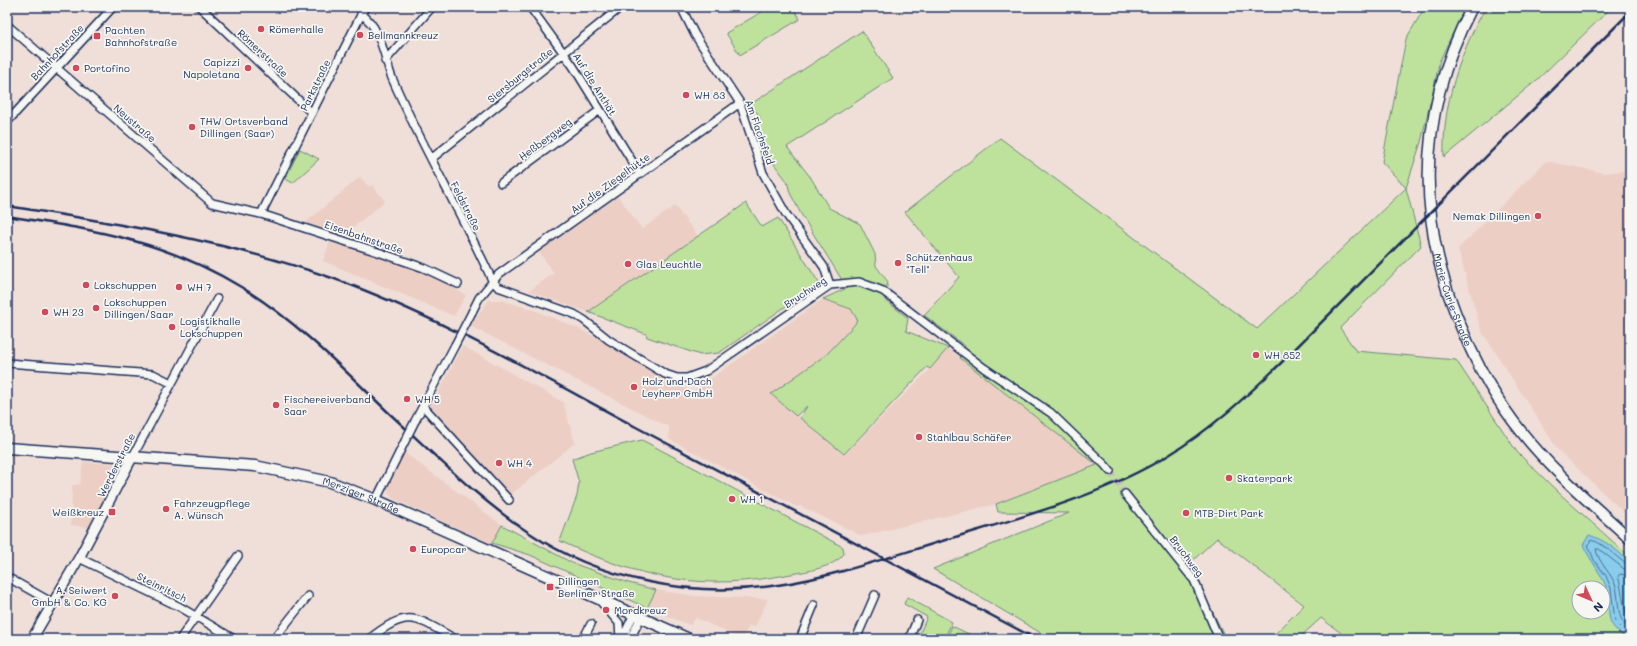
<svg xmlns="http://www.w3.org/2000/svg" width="1637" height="646" viewBox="0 0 1637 646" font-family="Mali,sans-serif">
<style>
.built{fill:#eccec5}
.green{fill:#bee29c;stroke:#6c887d;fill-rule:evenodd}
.water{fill:#8acceb;stroke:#5e8db3}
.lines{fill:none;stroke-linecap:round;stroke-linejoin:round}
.shore{stroke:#476e96;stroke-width:1}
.minor-tunnel{stroke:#c5bcc0;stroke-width:7;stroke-dasharray:7 3.5;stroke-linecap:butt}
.minor-casing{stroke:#1b2f5e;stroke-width:10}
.tertiary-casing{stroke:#1b2f5e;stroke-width:12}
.secondary-casing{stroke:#1b2f5e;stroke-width:13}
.minor{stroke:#f6f6f2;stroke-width:7}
.tertiary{stroke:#f6f6f2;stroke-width:9}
.secondary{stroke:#f6f6f2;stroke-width:10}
.rail{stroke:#1b2f5e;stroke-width:2.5}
.minor-bridge-casing{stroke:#1b2f5e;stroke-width:10;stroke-linecap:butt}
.minor-bridge{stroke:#f6f6f2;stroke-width:7}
.poi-dot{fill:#d1495b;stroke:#f6f6f2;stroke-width:1.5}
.labels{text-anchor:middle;stroke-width:3.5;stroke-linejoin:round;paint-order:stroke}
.poi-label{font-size:10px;fill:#1b2f5e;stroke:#f6f6f2;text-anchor:start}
.street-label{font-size:10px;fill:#1b2f5e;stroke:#f6f6f2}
</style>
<rect width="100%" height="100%" fill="#f0dfd8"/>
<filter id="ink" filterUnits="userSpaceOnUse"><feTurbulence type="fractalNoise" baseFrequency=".025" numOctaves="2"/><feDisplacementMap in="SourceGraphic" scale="8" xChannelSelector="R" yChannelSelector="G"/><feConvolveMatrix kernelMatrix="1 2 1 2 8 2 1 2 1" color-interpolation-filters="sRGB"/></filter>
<g filter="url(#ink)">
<path class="built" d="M1546,161L1605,173L1630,170V518L1558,450L1481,330L1458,249Z
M360,177L369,187L372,185L385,201L343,236L305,223Z
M618,196L642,229L675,206L698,236L588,312L529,291L554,273L539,252Z
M331,239L410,268L445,283L466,295L454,316L323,261Z
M823,299L851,309L857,319L855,324L827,354L771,394L844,455L930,369L948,348L1097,465L996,504L862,536L800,506L797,507L669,439V427L470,326L489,300H502L539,312L582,330L692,392Z
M463,346L563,402L575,443L509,496L486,473L431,406Z
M405,453L502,525L492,544L392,498L388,492L389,484Z
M83,462L122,464L92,528L71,525L72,485L80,484Z
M656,590L695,596L768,599L755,627L749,626L742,639L696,618L690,625L647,608Z"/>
<path class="green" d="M770,7H793L800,19L740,55L726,33Z
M1425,7H1465L1440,60L1421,142L1406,188L1421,246L1340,328L1356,351L1456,360L1517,452L1559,493L1630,557V639H1349L1321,618L1298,639H1270L1304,605L1217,538L1189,564L1226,639H1051L933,569L1069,513L998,512L996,504L1097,465L960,358L965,346L924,315L959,277L905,212L1000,138L1257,329L1406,188L1382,162L1406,39ZM1579,588H1603V612H1579Z
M1486,7H1612L1537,80L1444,157C1442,105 1460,52 1486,7Z
M862,31L893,78L787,147L811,178L829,208L860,224L875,254L876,266L888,282L884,299L908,318L906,331L948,348L930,369L927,367L844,454L800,418L807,406L796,416L771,394L827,354L855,324L857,319L851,309L823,299L847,288L801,214L790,193L787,181L761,147L756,126L760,117L751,104Z
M300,149L319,159L293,183L285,179Z
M746,203L762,227L778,218L819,283L719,353L700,355L647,337L646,334L588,312Z
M642,440L843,547L844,554C833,568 808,571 791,574C702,592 641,579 560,541L577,496L579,483L572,459L591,452Z
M502,525L572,563L629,583L656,590L647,608L530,555L492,543Z
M907,597L952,622L944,639H934L920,633L927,617L904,604Z
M952,626L973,636L971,639H950L947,637Z"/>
<path class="water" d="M1589,535C1605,540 1619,551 1630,563V639C1623,637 1615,630 1611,623C1607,613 1610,600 1607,589C1602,574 1590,560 1583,545Z"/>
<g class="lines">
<path class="shore" d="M1630,565C1621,564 1606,543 1591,540L1588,545L1594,560L1606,576L1611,588L1615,621L1630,636
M1630,570L1624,569L1599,549H1596C1598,563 1612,573 1616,587C1620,603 1615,619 1630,629
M1630,576L1620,574L1618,576C1622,588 1624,615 1630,622"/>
<path class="minor-tunnel" d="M1110,471L1125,494"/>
<defs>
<path id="minor" d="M200,7L312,113
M530,7L573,66L640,174
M681,7L695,35L740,103L763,173L786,214L824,267L830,285
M361,14C381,27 384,57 392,78C422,147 461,212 492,280L498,287L574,314L584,320L609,340L665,374L677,378H687L706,371L830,285L859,282L883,291L984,368L1051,413L1105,465L1110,471
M7,25L212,203L261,214L378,252L424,268L458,284
M385,61L432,7
M7,122L113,7
M431,159L621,7
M501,183L600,110
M261,214L365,7
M472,312L479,298L499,274L740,103
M7,363L153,374L171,383
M423,406L509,500
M415,421L455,345
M132,458L217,299
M1125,494L1194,580L1219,639
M376,500L406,439
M79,558L180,607L234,639
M7,577L53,603
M601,602L619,623L620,639
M180,639L238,556
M274,639L308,596
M369,639C409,608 414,616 455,639
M583,639L591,624
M622,639L634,614
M630,639L641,617
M800,639L814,605
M856,639L875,595
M909,639L917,620"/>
<path id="tertiary" d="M32,639L79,558L132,458"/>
<g id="secondary">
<path id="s1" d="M1472,7C1416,115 1415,225 1465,336C1479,369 1497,401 1520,430C1552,471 1592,504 1630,539"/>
<path id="s2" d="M7,448L255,466L330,482L376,500L689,639"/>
</g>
</defs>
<use href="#minor" class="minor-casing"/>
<use href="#tertiary" class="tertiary-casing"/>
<use href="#secondary" class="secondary-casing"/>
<use href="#minor" class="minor"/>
<use href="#tertiary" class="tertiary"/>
<use href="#secondary" class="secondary"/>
<path class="rail" d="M7,206C117,223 226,241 332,278C438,316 537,374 636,427C769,498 902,569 1036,639
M7,216C94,230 164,240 241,287C297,321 343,369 390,414C434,454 478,499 528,532C599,580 693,599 778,585C832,577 886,558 939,542C1017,518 1098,498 1169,455C1210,430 1246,397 1281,363L1630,12"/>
<defs>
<path id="minor-bridge" d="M455,345L472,312
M406,439L415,421"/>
</defs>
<use href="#minor-bridge" class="minor-bridge-casing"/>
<use href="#minor-bridge" class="minor-bridge"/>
</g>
</g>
<g class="poi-dot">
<circle cx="261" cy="29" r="4"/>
<circle cx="360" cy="35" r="4"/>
<rect x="93" y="32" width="8" height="8" rx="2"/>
<circle cx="76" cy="68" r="4"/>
<circle cx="248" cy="68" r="4"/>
<circle cx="686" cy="95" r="4"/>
<circle cx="192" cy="127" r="4"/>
<circle cx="1538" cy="216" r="4"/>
<circle cx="898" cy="263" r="4"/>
<circle cx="628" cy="264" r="4"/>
<circle cx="86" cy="285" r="4"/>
<circle cx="179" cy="287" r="4"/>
<circle cx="96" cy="308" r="4"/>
<circle cx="45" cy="312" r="4"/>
<circle cx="172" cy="327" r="4"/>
<circle cx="1256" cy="355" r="4"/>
<circle cx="634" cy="387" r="4"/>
<circle cx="407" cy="399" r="4"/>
<circle cx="276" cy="405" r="4"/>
<circle cx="919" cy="437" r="4"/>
<circle cx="499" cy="463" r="4"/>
<circle cx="1229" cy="478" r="4"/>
<circle cx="732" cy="499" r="4"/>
<circle cx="166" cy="509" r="4"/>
<rect x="108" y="508" width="8" height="8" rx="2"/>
<circle cx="1186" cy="513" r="4"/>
<circle cx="413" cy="549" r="4"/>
<rect x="546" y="583" width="8" height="8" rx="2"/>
<circle cx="115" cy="596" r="4"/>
<circle cx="606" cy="610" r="4"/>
</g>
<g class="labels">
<g class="poi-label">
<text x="269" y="33">Römerhalle</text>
<text x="105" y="34">Pachten<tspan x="105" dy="12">Bahnhofstraße</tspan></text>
<text x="368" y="39">Bellmannkreuz</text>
<text x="240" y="66" text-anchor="end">Capizzi<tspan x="240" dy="12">Napoletana</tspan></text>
<text x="84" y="72">Portofino</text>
<text x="694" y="99">WH 83</text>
<text x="200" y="125">THW Ortsverband<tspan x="200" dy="12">Dillingen (Saar)</tspan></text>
<text x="1530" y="220" text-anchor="end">Nemak Dillingen</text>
<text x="906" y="261">Schützenhaus<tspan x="906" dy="12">"Tell"</tspan></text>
<text x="636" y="268">Glas Leuchtle</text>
<text x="94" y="289">Lokschuppen</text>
<text x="187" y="291">WH 7</text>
<text x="104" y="306">Lokschuppen<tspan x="104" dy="12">Dillingen/Saar</tspan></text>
<text x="53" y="316">WH 23</text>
<text x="180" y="325">Logistikhalle<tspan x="180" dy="12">Lokschuppen</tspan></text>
<text x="1264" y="359">WH 852</text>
<text x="642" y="385">Holz und Dach<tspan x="642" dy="12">Leyherr GmbH</tspan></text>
<text x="284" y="403">Fischereiverband<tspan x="284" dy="12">Saar</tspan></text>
<text x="415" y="403">WH 5</text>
<text x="927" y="441">Stahlbau Schäfer</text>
<text x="507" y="467">WH 4</text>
<text x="1237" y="482">Skaterpark</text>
<text x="740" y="503">WH 1</text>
<text x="174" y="507">Fahrzeugpflege<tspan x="174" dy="12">A. Wünsch</tspan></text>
<text x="104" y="516" text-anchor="end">Weißkreuz</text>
<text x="1194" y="517">MTB-Dirt Park</text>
<text x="421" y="553">Europcar</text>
<text x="558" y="585">Dillingen<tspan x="558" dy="12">Berliner Straße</tspan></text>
<text x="107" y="594" text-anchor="end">A. Seiwert<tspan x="107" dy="12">GmbH &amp; Co. KG</tspan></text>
<text x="614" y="614">Mordkreuz</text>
</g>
<g class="street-label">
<text transform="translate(57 52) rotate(-47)" y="4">Bahnhofstraße</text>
<text transform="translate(263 53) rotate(43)" y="4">Römerstraße</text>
<text transform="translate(520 75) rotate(-39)" y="4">Siersburgstraße</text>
<text transform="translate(595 84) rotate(58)" y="4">Auf die Anthät</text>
<text transform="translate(315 85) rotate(-64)" y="4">Parkstraße</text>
<text transform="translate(135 123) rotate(41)" y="4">Neustraße</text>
<text transform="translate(760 132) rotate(71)" y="4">Am Flachsfeld</text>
<text transform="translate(545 139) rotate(-37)" y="4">Heßbergweg</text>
<text transform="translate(610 183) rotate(-36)" y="4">Auf die Ziegelhütte</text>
<text transform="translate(466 206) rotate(63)" y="4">Feldstraße</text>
<text transform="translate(364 237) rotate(19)" y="4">Eisenbahnstraße</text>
<text transform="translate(805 292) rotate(-33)" y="4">Bruchweg</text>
<text dy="4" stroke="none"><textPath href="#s1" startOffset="303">Marie-Curie-Straße</textPath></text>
<text transform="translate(116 465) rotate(-63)" y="4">Werderstraße</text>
<text dy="4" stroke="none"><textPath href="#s2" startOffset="359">Merziger Straße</textPath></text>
<text transform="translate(1187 556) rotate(53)" y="4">Bruchweg</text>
<text transform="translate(162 587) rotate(26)" y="4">Steinritsch</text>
</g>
</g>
<rect width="1637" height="646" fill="none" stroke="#f6f6f2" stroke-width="24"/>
<rect x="12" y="12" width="1613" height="622" fill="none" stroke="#1b2f5e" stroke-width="1.5" filter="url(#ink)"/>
<g transform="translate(1591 600) rotate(134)"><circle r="19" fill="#f6f6f2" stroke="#9ea6b7"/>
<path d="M0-3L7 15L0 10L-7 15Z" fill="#d1495b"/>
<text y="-6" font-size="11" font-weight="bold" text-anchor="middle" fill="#1b2f5e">N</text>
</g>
</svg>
